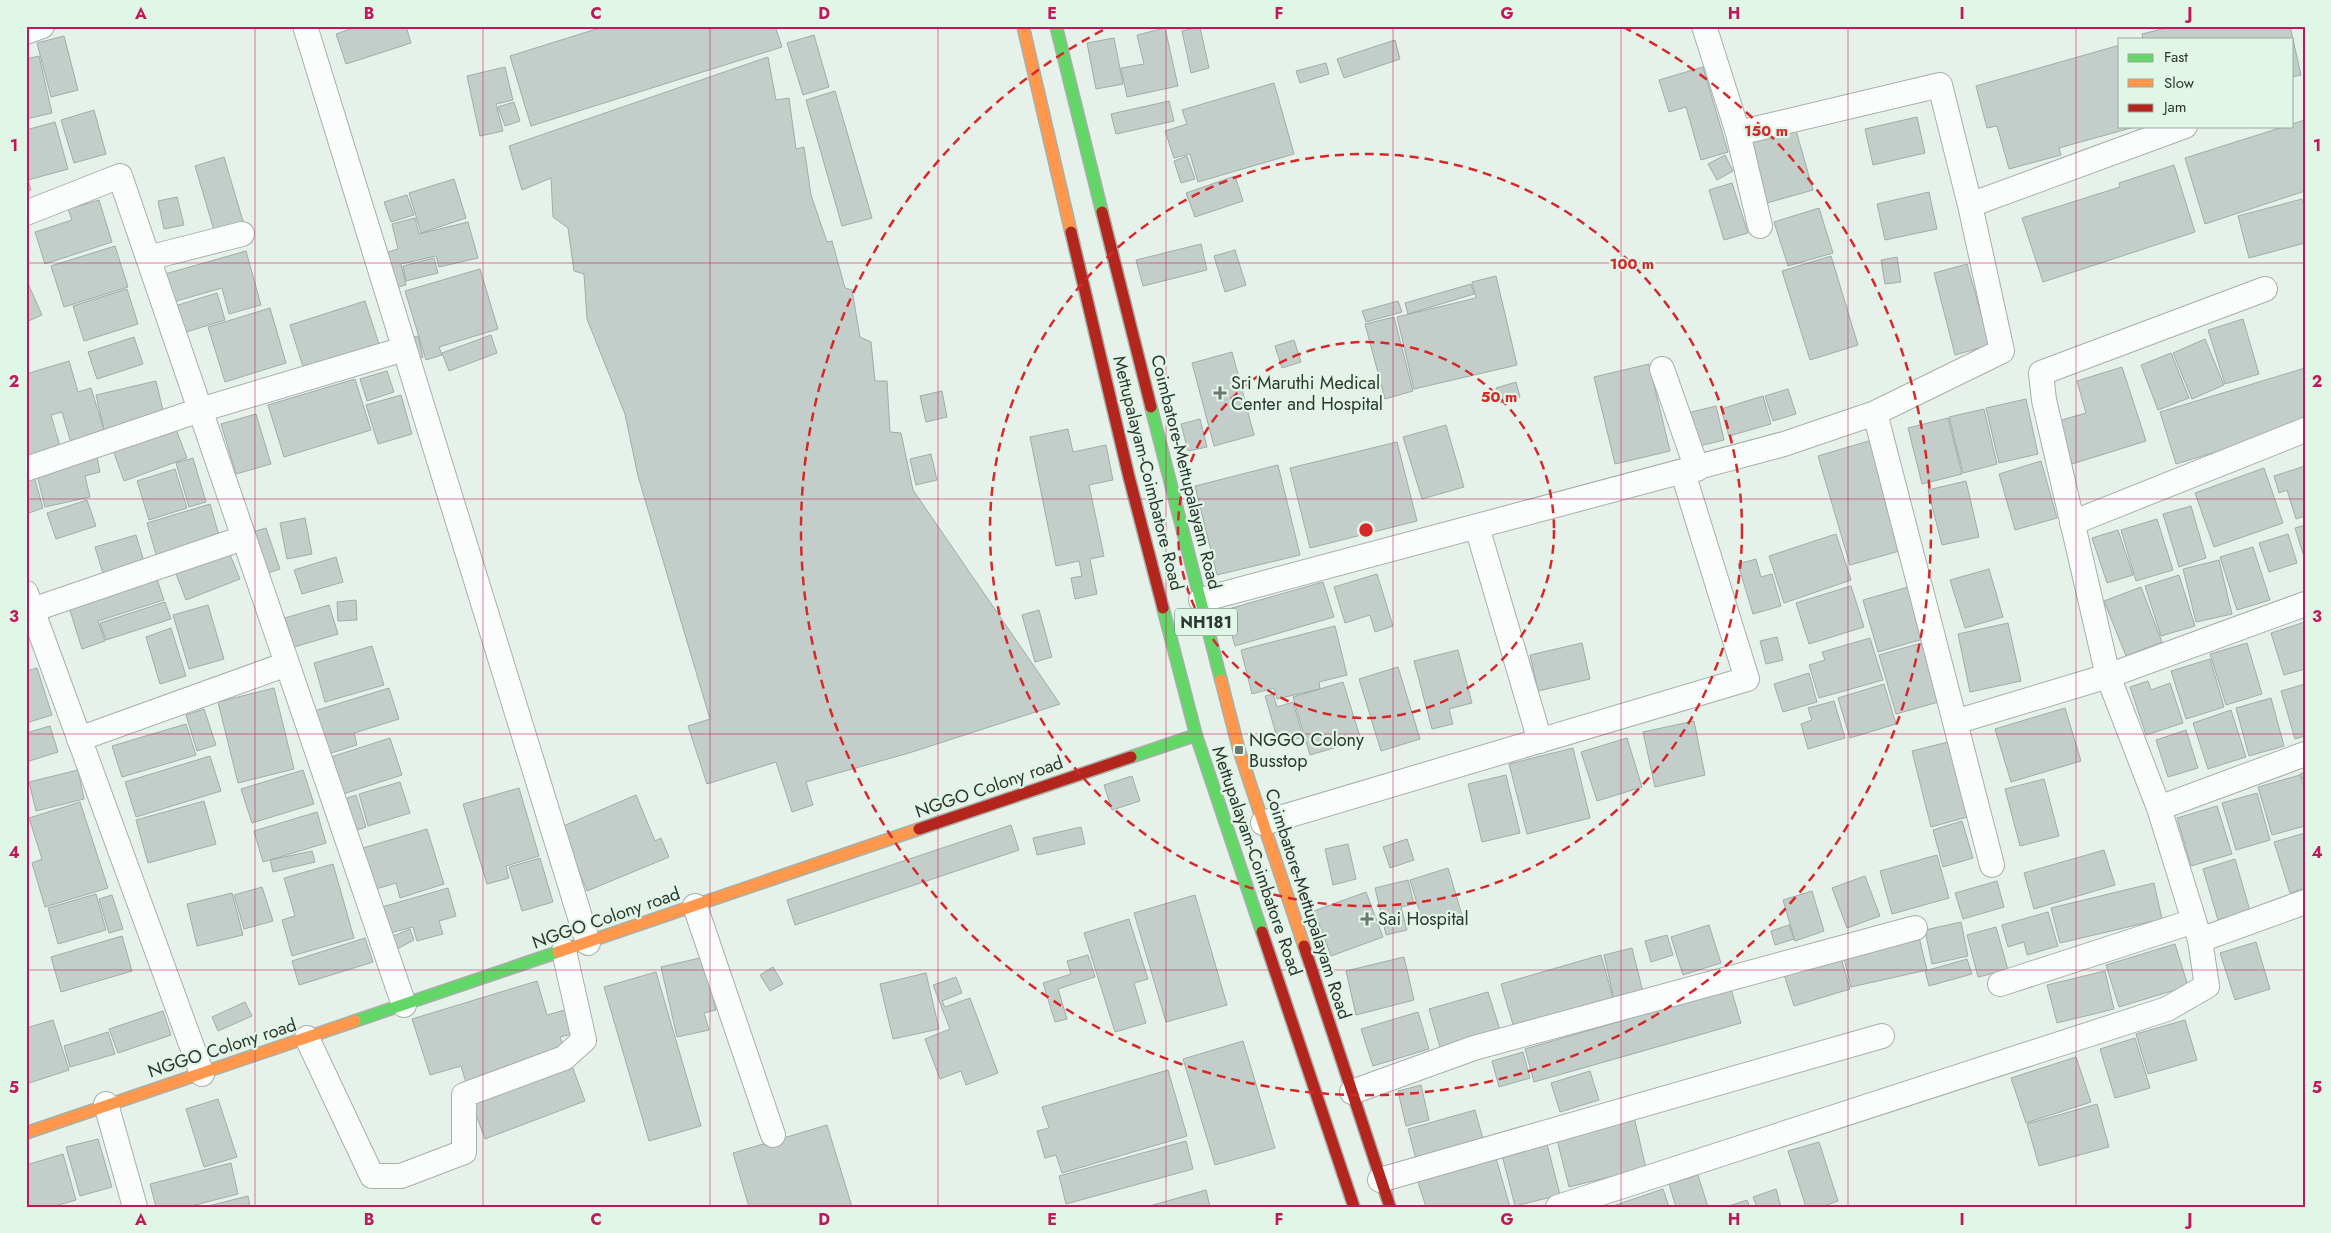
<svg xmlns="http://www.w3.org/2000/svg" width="2331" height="1233" viewBox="0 0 2331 1233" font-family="Jost,sans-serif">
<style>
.building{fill:#c3ceca;stroke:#a1aca8}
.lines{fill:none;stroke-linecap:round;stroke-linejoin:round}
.street-casing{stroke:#a6b0a9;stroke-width:26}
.fast-casing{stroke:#a6b0a9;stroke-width:14}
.slow-casing{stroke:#a6b0a9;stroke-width:14}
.jam-casing{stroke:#a6b0a9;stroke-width:14}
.street{stroke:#fbfdfc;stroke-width:24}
.fast{stroke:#63d668;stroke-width:11}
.slow{stroke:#ff974d;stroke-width:11}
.jam{stroke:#b3261e;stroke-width:11}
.grid{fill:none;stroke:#c2185b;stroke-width:1;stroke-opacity:0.55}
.ring{fill:none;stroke:#d62828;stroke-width:2.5;stroke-dasharray:9 6}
.poi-dot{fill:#6e7771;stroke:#e0f6e7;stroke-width:2}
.labels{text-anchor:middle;stroke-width:4.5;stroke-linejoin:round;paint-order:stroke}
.shield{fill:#e0f6e7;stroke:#637068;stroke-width:1}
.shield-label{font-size:16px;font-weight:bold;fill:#2e3631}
.poi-label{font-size:18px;fill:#2e3631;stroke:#e0f6e7;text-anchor:start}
.street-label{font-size:18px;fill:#2e3631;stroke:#e0f6e7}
.centre{fill:#d62828;stroke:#e0f6e7;stroke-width:2.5}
.ring-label{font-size:15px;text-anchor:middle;font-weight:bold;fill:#d62828;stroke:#e0f6e7;stroke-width:4.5;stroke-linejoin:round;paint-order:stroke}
.neatline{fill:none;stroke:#c2185b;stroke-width:2}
.grid-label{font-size:16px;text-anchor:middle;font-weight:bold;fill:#c2185b}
</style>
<rect width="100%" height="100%" fill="#e5f1e9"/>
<path class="building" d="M359,26H406L411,43L346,64L336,34Z
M606,26H775L782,47L531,126L510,56Z
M2174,26H2290L2301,75L2292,77V39H2143L2142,34Z
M1200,27L1209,68L1191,73L1182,31Z
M1165,28L1178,86L1127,97L1121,68L1144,64L1137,35Z
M814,35L829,87L803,95L787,43Z
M64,36L78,90L51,97L37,43Z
M1114,38L1123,84L1096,89L1087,43Z
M1395,40L1400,59L1344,78L1337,59Z
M2120,45V126H2138L2059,148L2061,155L2009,169L1997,126L1987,128L1976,86Z
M39,56L52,113L26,119V59Z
M768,57L776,100L789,98L796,149L804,147L811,195L827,242L832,241L845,288L852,290L860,337L871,342L875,381H887L890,432L901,433L913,490L1060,704L909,753L806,782L813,805L792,812L776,762L707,784L688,726L710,719L638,476L625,414L587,319L584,274L574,271L568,228L553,217L551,178L522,190L509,146Z
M1326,63L1329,74L1300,83L1296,71Z
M505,67L513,100L496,104L503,131L480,136L467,76Z
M1703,67L1728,152L1701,160L1686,107L1669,112L1659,80Z
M1274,83L1294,154L1198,182L1190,154L1174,158L1165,131L1187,124L1182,110Z
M835,91L872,218L842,226L806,100Z
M1169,101L1174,121L1116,134L1111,114Z
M514,102L520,121L505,126L498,107Z
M94,110L106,154L74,163L61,120Z
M1917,117L1925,153L1873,165L1865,129Z
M2305,120V191L2205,224L2185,158L2286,126H2292V124Z
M55,122L68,169L28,180L31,190L26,192V130Z
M1795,127L1813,190L1767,203L1749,141Z
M1725,155L1733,171L1717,180L1708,164Z
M1187,156L1195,179L1181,183L1174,161Z
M224,157L245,228L216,237L195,166Z
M2174,165L2195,232L2043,282L2022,218L2120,187L2119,183Z
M1235,176L1243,201L1195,217L1186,193Z
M454,179L466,218L421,233L409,193Z
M1732,183L1748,233L1724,240L1709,190Z
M1929,192L1937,229L1885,240L1877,204Z
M407,195L414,215L391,222L384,202Z
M177,197L184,225L164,229L158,201Z
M2302,199L2305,207V243L2249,258L2238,216Z
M99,200L112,242L45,264L35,232L72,220L68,209Z
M1819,208L1833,253L1788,266L1774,222Z
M415,218L419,234L468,222L478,258L439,267L436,256L401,264L406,285L394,288L385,253L398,249L392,224Z
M1201,244L1207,270L1143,286L1136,260Z
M115,246L128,287L64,307L51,266Z
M1235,250L1246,285L1225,292L1214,256Z
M246,251L261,305L229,314L222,288L173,302L165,274Z
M1831,256L1858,345L1810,360L1782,271Z
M1897,257L1901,282L1885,284L1881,260Z
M434,258L438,273L406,281L403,266Z
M1967,264L1990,345L1955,355L1934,273Z
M480,269L498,329L439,347L442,355L426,360L405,291Z
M1496,276L1517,365L1414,389L1397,317L1476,298L1472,282Z
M26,279L42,315L26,322Z
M1471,284L1474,294L1408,314L1405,303Z
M127,289L138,324L84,341L73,306Z
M217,293L225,320L183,333L175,306Z
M365,301L380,347L304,370L290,325Z
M1398,301L1402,312L1366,322L1362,311Z
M270,308L286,363L225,382L208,327Z
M1394,317L1413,391L1385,399L1365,324Z
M2243,319L2259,374L2225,384L2208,330Z
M491,335L497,353L449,371L442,353Z
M418,336L423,357L410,360L405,339Z
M134,337L143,364L97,379L88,352Z
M2205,339L2224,385L2192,399L2173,353Z
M1294,340L1301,362L1282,368L1275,346Z
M1232,352L1254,435L1214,446L1192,363Z
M2171,353L2189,398L2158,410L2141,365Z
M69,361L78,392L91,388L105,433L71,443L62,412L51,415L62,453L26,464V374Z
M1649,364L1670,451L1615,464L1594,377Z
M2122,367L2146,441L2072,464L2058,421L2086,413L2077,381Z
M2305,368V425L2176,464L2160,412Z
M387,371L394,392L367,401L360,379Z
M355,379L371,430L284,457L268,405Z
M156,381L164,415L104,430L96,395Z
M1516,382L1520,397L1500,403L1496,388Z
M1788,389L1796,414L1773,421L1765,396Z
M942,391L947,417L926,422L920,396Z
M401,395L412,434L378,444L366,405Z
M1763,396L1771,424L1729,436L1721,409Z
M2026,399L2038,454L1999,463L1986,408Z
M1716,406L1724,440L1691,448L1683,414Z
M1984,409L1997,464L1963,473L1949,417Z
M256,414L271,464L236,474L221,424Z
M1948,418L1962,474L1922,484L1908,428Z
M172,419L187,458L124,481L110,442Z
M1200,419L1207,447L1188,451L1181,424Z
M1446,425L1464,487L1422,499L1403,437Z
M1068,429L1073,452L1106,445L1113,480L1089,485L1104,556L1090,559L1097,594L1075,599L1071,578L1082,576L1079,561L1056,566L1030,437Z
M1872,440L1903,550L1850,565L1818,456Z
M1397,442L1417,521L1310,548L1290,468Z
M96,452L100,472L85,476L90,497L45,507L35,467Z
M931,454L937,480L916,485L910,459Z
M193,458L206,502L189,507L176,463Z
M2041,461L2057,518L2015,530L1999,474Z
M1278,465L1300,555L1217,575L1195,486Z
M2305,466V516L2296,519L2287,490L2279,493L2274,476Z
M2264,468L2283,523L2214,547L2195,493Z
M175,469L187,508L149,520L137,481Z
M33,473L43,508L29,513L26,504V475Z
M1966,481L1979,537L1942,545L1928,490Z
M87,500L96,526L56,539L47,513Z
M210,504L220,539L157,558L147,523Z
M2191,506L2206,558L2179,567L2163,514Z
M305,518L312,554L287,559L280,523Z
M2157,519L2173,570L2136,581L2121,530Z
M2305,525V560L2295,528Z
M266,528L280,569L259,576L245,534Z
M2118,530L2133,575L2107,583L2092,538Z
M1836,534L1851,580L1784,603L1769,556Z
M2288,534L2297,563L2269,572L2259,543Z
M136,535L145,565L104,577L95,547Z
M226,545L240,579L186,600L173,566Z
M2253,547L2270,600L2237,610L2220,557Z
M336,557L343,582L302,594L294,570Z
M1756,559L1761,577L1772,574L1781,606L1753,614L1738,564Z
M2219,560L2232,614L2196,622L2183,569Z
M1989,569L2003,617L1965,628L1950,580Z
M1377,574L1393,626L1375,632L1370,615L1345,623L1334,587Z
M2179,575L2195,626L2161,636L2145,586Z
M156,576L164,600L98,621L105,641L82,649L68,604Z
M1323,582L1334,617L1235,646L1225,610Z
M1915,585L1930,637L1878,652L1863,600Z
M1851,586L1864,627L1809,644L1796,603Z
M2141,587L2162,642L2126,656L2104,601Z
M356,600L357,620L338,621L337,602Z
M165,602L171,619L106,640L100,623Z
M208,605L224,659L189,669L173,615Z
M329,605L338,634L294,647L285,618Z
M1039,610L1052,657L1035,662L1022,615Z
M2305,622V669L2284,675L2271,633Z
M2008,623L2021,681L1970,692L1958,634Z
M1335,626L1347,675L1319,682L1320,689L1277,699L1274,688L1252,694L1241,650Z
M171,628L186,676L160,684L146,637Z
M1777,637L1783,660L1766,664L1760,641Z
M1870,638L1883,680L1819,698L1809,665L1825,660L1822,652Z
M1932,640L1949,699L1896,714L1879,655Z
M1582,643L1590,679L1538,691L1530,655Z
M2247,643L2262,694L2226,705L2210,654Z
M372,646L384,685L325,702L314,663Z
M1458,650L1472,703L1449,709L1453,724L1432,729L1414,661Z
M2210,659L2224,707L2186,719L2171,671Z
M1398,667L1420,739L1381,751L1359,679Z
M37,668L52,715L26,723V671Z
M1809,673L1817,702L1783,712L1774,684Z
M2148,681L2151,690L2170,683L2183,723L2146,735L2130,687Z
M1343,682L1361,740L1310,755L1293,697Z
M1884,684L1896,724L1850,738L1838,698Z
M2305,684V736L2295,739L2281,691Z
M274,688L294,769L238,783L218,702Z
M389,688L399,719L354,733L357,745L325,755L311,712Z
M1273,694L1277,707L1293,702L1303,737L1279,744L1265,696Z
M2271,698L2284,746L2249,756L2236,708Z
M1834,701L1845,738L1808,749L1801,724L1812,720L1808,708Z
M2065,708L2081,761L2011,782L1995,729Z
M204,709L216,745L197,751L186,715Z
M2231,710L2246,757L2208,769L2193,723Z
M1694,721L1705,775L1655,787L1643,732Z
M186,724L196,755L122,777L112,746Z
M50,726L58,752L26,762V733Z
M2186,730L2198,768L2168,777L2156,740Z
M390,738L402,775L340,795L328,758Z
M1627,738L1642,787L1597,801L1581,752Z
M1952,741L1971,816L1931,827L1912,751Z
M1573,748L1590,818L1527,834L1509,764Z
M210,756L221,791L136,817L125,782Z
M78,770L84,799L36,811L29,782Z
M303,770L314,804L252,823L241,789Z
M2305,772V783L2300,774Z
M1506,775L1520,833L1482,842L1468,784Z
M2300,775L2305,791V826L2272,835L2258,787Z
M1132,776L1140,801L1112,810L1104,785Z
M2044,779L2059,836L2020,846L2005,789Z
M400,782L410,813L368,826L359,794Z
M519,788L539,856L506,866L509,878L487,884L463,804Z
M2257,793L2270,840L2236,850L2222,803Z
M356,795L366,827L352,832L342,800Z
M636,795L655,841L661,838L669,857L587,891L561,827Z
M204,801L216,844L148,863L136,820Z
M80,802L108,888L45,907L32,863L42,859L29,818Z
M2217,806L2232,854L2191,866L2177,818Z
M317,812L326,843L263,862L254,831Z
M1962,821L1973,858L1943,867L1933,830Z
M1011,825L1019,850L795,925L787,900Z
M1081,827L1085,844L1037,855L1033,838Z
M427,829L444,884L400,898L396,883L376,889L363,848Z
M2305,833V888L2290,893L2274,842Z
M1407,839L1414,860L1390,868L1383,847Z
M1348,844L1356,879L1333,885L1325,849Z
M2104,850L2115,885L2034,909L2024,873Z
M312,851L315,862L273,872L270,860Z
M1937,855L1949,898L1892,914L1880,871Z
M540,858L553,902L522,911L509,867Z
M2235,859L2250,911L2218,920L2203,869Z
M333,864L354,938L292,956L282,920L295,916L284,878Z
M1448,868L1462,915L1424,927L1410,880Z
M1865,876L1880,916L1847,928L1832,888Z
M1408,880L1414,904L1401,907L1407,930L1386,935L1375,888Z
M1997,881L2004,907L1963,919L1955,893Z
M2154,883L2162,919L2060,943L2051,908Z
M262,887L273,921L244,929L234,895Z
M448,888L456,916L439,921L443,934L417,941L413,927L390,933L382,907Z
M1812,891L1824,931L1795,941L1783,900Z
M1366,892L1383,937L1331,956L1314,911Z
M232,893L243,935L197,946L187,904Z
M96,894L106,930L58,944L48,908Z
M112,895L123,929L109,933L99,899Z
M1195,895L1227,1005L1166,1022L1134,913Z
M2048,912L2058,946L2027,955L2024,942L2008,947L2002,925Z
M1129,919L1148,979L1134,983L1146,1023L1115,1032L1084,933Z
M1961,922L1968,956L1932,964L1925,930Z
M1709,925L1721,963L1683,975L1671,937Z
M1789,925L1794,939L1775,945L1771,931Z
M1996,927L2008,970L1978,977L1967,935Z
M410,929L414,940L397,949L391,937Z
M1918,933L1927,970L1851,987L1842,950Z
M1667,935L1673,955L1651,962L1645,941Z
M122,936L132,971L61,992L51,957Z
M365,938L373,962L299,985L292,961Z
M2256,942L2270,989L2235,1000L2220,953Z
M2175,944L2188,986L2119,1007L2106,965Z
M1632,948L1643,992L1614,999L1604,955Z
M1840,954L1850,989L1794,1006L1783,971Z
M1088,955L1095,977L1058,989L1067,1019L1055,1022L1043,983L1071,974L1067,961Z
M1601,955L1613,998L1514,1028L1501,984Z
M704,957L716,1010L704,1013L709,1030L677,1037L661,967Z
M1404,957L1414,1000L1356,1015L1346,971Z
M1967,959L1972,974L1929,986L1925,971Z
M773,967L783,984L770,991L760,975Z
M2105,971L2114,1009L2057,1023L2047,985Z
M656,972L701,1126L649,1141L604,987Z
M926,973L939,1029L893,1039L880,984Z
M956,977L962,993L942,1001L945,1007L970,998L998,1073L966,1085L961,1071L940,1079L925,1039L950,1029L933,985Z
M537,981L547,1015L568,1009L576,1033L560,1037L565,1052L466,1083L461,1066L430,1075L412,1019Z
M1731,989L1741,1023L1534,1082L1525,1049Z
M1488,992L1500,1030L1440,1047L1429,1009Z
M245,1002L252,1016L218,1031L212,1017Z
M163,1011L171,1035L118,1053L109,1029Z
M1418,1012L1429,1049L1373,1066L1361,1029Z
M53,1020L69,1070L26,1084V1028Z
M2185,1020L2197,1060L2148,1074L2136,1034Z
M108,1032L115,1054L70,1067L64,1046Z
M2135,1038L2150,1088L2115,1098L2100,1049Z
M1243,1041L1275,1148L1215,1165L1183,1059Z
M1523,1052L1530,1078L1499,1087L1492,1061Z
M2076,1057L2091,1102L2026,1123L2011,1078Z
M571,1063L585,1101L485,1139L471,1101Z
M1168,1070L1187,1136L1062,1173L1056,1155L1045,1158L1037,1131L1049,1128L1042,1107Z
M1590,1071L1599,1100L1560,1112L1551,1083Z
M1421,1085L1429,1120L1406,1126L1398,1091Z
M218,1099L237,1157L204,1167L186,1109Z
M2097,1104L2109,1147L2039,1166L2027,1124Z
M1475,1110L1483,1139L1416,1159L1408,1129Z
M1634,1117L1646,1168L1569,1187L1556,1136Z
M827,1125L852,1207H749L733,1153Z
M98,1139L112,1187L80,1196L66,1147Z
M1186,1141L1193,1169L1066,1204L1059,1176Z
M1819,1142L1838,1201L1821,1207H1806L1788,1151Z
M1547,1144L1560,1195L1515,1206L1502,1155Z
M63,1154L76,1200L52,1207H26V1165Z
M1496,1158L1510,1207H1426L1418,1182Z
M231,1163L238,1194L187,1207H156L150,1184Z
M1698,1175L1708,1207H1676L1669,1184Z
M1663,1189L1669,1207H1610Z
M1776,1189L1781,1207H1757L1753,1197Z
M1206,1190L1210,1207H1146Z
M248,1196L250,1207H204Z
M1747,1200L1750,1207H1726Z"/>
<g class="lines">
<defs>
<path id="street" d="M305,26L588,943
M1704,26L1738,133L1760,226
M26,32L42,26
M1738,133L1940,85L1970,205
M26,213L120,176L404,1005
M148,258L242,234
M1662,369L1697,469
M1875,413L1992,865
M26,469L200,410L404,349
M2072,523L2305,430
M1477,527L1540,741
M26,593L202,1074
M1201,600L1784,444L1875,413L2002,351L1970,205L2185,126
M32,610L243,538
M1955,722L2108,676L2305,604
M79,739L287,664
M2159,808L2305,754
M1263,823L1747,679L1683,473
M695,906L773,1135
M2200,940L2305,902
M2000,984L2194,921
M307,1038L372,1176H401L464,1152V1095L564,1058L584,1040L564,951
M1352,1092L1474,1048L1915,928
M106,1104L135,1207
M1380,1180L1882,1036
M1558,1207L2167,1009L2207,986L2200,940L2159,808L2108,676L2044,400L2041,373L2265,289"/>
<path id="fast" d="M1056,26L1102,212
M1151,407L1221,680
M1163,608L1196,735L1262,932
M1131,757L1196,735
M355,1021L558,952"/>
<path id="slow" d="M1023,26L1071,232
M1221,680L1239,750L1304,946
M558,952L919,829
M26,1133L355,1021"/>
<path id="jam" d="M1102,212L1151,407
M1071,232L1129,477L1163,608
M919,829L1131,757
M1262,932L1354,1207
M1304,946L1390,1207"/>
</defs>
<use href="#street" class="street-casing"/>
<use href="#fast" class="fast-casing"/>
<use href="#slow" class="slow-casing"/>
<use href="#jam" class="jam-casing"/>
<use href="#street" class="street"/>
<use href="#fast" class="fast"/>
<use href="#slow" class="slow"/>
<use href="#jam" class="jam"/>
</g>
<path class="grid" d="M255,26V1207M483,26V1207M710,26V1207M938,26V1207M1166,26V1207M1393,26V1207M1621,26V1207M1848,26V1207M2076,26V1207M26,263H2305M26,499H2305M26,734H2305M26,970H2305"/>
<g class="ring">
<circle cx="1366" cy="530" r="188"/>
<circle cx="1366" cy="530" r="376"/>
<path d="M1623 27A565 565 0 1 1 1109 27"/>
</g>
<g class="poi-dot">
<path d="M1217.5 385.5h5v5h5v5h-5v5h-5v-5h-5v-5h5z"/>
<rect x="1234" y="745" width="10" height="10" rx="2.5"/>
<path d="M1364.5 911.5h5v5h5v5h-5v5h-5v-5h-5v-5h5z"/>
</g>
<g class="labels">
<rect class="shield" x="1175" y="608.5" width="62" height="27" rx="4"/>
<g class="shield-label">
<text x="1206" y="628">NH181</text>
</g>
<g class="poi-label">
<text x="1231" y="389">Sri Maruthi Medical<tspan x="1231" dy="21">Center and Hospital</tspan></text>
<text x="1249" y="746">NGGO Colony<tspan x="1249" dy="21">Busstop</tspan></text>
<text x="1378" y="925">Sai Hospital</text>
</g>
<g class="street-label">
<text transform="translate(1186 472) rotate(76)" y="6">Coimbatore-Mettupalayam Road</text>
<text transform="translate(1148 473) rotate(76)" y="6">Mettupalayam-Coimbatore Road</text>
<text transform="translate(989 787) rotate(-19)" y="6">NGGO Colony road</text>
<text transform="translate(1257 861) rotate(71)" y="6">Mettupalayam-Coimbatore Road</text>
<text transform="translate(1308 904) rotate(72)" y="6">Coimbatore-Mettupalayam Road</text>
<text transform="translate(606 918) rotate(-19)" y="6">NGGO Colony road</text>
<text transform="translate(222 1048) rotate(-18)" y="6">NGGO Colony road</text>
</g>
</g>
<circle cx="1366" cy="530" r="8" class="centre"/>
<g class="ring-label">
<text x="1766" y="136">150 m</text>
<text x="1632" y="269">100 m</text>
<text x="1499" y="402">50 m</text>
</g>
<rect width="2331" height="1233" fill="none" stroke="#e0f6e7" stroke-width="55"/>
<rect x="2118" y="38" width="175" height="90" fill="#e0f6e7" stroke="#99a99e"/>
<rect x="2128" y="54" width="25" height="8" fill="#63d668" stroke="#99a99e"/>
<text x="2164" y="62" font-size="15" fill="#2e3631">Fast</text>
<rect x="2128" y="79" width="25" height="8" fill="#ff974d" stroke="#99a99e"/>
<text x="2164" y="88" font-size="15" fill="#2e3631">Slow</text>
<rect x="2128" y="104" width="25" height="8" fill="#b3261e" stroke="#99a99e"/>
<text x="2164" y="112" font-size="15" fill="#2e3631">Jam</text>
<rect x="28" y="28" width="2276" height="1178" class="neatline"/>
<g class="grid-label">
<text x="141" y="19">A</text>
<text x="369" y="19">B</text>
<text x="596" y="19">C</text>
<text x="824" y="19">D</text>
<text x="1052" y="19">E</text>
<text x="1279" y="19">F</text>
<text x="1507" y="19">G</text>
<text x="1734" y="19">H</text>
<text x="1962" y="19">I</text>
<text x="2190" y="19">J</text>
<text x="14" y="151">1</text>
<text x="2317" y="151">1</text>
<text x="14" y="387">2</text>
<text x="2317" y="387">2</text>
<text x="14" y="622">3</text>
<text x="2317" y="622">3</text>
<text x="14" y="858">4</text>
<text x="2317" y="858">4</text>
<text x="14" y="1093">5</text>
<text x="2317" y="1093">5</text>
<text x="141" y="1225">A</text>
<text x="369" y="1225">B</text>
<text x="596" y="1225">C</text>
<text x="824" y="1225">D</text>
<text x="1052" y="1225">E</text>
<text x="1279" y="1225">F</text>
<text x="1507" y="1225">G</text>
<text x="1734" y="1225">H</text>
<text x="1962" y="1225">I</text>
<text x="2190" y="1225">J</text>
</g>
</svg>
